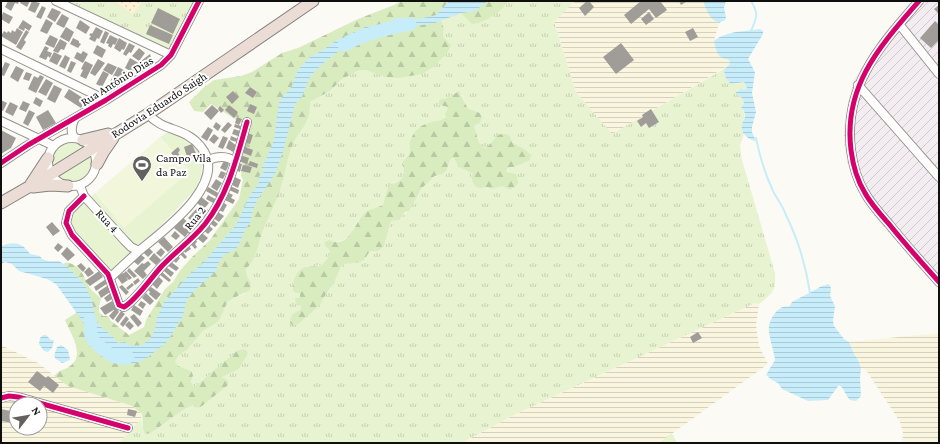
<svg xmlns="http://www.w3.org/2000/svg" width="940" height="444" viewBox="0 0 940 444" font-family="'Crimson Pro',serif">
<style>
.industrial{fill:url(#industrial-furrows)}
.farmland{fill:url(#farmland-rules);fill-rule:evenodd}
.grass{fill:url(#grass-tufts);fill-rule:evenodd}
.forest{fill:url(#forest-firs)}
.sand{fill:url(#sand-dots)}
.park{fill:#e8f3d2}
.pitch{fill:#f2f7dc}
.water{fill:url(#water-rules)}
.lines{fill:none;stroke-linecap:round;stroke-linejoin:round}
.stream{stroke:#c7edfa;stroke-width:2}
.river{stroke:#c7edfa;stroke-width:13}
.building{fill:#a09d99}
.minor-casing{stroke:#969592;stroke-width:10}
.highway-casing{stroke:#83827f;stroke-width:13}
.minor{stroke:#fffefd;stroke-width:8}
.highway{stroke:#ebddd5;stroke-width:11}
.cycleway-casing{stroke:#fff;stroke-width:8}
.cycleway{stroke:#d6006c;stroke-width:5}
.labels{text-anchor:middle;stroke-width:4;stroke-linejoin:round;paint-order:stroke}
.street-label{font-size:12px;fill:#0f0f0f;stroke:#fff}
.poi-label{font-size:12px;fill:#0f0f0f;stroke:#fff;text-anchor:start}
</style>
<defs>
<pattern id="industrial-furrows" width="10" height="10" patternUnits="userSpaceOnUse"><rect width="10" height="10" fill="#f3edf1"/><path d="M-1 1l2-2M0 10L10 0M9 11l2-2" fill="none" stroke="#cfcacd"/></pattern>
<pattern id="farmland-rules" width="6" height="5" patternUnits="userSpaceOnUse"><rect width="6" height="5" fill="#faf5df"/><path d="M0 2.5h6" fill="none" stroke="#d5d1be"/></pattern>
<pattern id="grass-tufts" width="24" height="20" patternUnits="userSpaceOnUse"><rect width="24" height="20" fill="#e8f3d2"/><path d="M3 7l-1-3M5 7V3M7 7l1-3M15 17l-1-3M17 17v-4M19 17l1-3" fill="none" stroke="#c6cfb3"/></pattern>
<pattern id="forest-firs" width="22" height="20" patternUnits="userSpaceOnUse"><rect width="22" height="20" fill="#d9ecbf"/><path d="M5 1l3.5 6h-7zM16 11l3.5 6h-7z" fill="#b9c9a3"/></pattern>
<pattern id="sand-dots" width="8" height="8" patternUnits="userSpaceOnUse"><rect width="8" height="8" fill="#fef1d4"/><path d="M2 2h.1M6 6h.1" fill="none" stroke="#d8cdb5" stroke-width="1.8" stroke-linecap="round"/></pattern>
<pattern id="water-rules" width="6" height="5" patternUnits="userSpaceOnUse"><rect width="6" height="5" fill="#c7edfa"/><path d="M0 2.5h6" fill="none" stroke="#aacad5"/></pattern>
</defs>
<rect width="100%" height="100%" fill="#fcfaf4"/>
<path class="industrial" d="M913,1H939V290L876,218L865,201L854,182L847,161L844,143V129L848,103L854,80L883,35Z"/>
<path class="farmland" d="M575,1H703L710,15L716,22L719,23L714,41L715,47L717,52L730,61L729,65L612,135L576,92L554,21Z
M755,303L759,304L756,325L759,346L768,364L659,443H461L518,413Z
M939,333V443H902L903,433L900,422L866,370L861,368L858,360L854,355L849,342Z
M1,345L38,363L68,386L132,406L142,414L141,419L119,443L1,442ZM16,404H40V428H16Z"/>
<path class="grass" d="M63,1H197L170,52Z
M509,1H575L554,22L576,92L612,134L724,69V74L735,84L744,82L747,88L744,90L741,89L735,93L742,98L744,103L741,107C750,120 737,122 744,134L740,146L742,160L775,273C776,291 773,293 759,304L755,303L518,413L461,443H119L141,419L143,428L151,433L183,410L193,405L228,385V381L222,377L239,369L248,354L247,351L204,378L194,387L191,382L193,375L177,366L175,362L178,356L187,350L203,331L215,324L220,319L227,303L232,299L244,294L251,283L247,276L246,269C257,259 258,244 263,231C268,218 274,206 279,194C284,179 285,163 291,149C297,131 311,124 310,102L330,91L342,79L360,70H366L376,73L443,37L444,29L441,20L461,13L472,23L505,6ZM454,94L462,95L468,110L480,113L477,124L474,127C477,135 477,145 486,148L492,144L512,142L526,150V162L511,168H507L510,190L502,185L491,189L475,186L471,177L473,174C464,170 458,168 455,158L450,160L442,174C435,176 426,182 422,189C415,199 405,221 391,221L384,246L370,251L364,260L345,264L341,267L334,283L326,294L320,305L300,310L301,305L295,298L300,297V293H296L293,291V286L307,267L322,265L330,255L329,249L332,242C356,241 350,225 364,215C366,213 369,210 371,209C375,207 380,208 383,205C386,201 392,188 395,182L400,180L404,175V160L409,156L410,148L409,143C413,132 421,125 433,122C439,120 441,121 447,116L448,107L443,106L448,98Z
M672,433L677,443H659Z"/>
<path class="forest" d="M401,1H509C501,11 486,23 472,24L461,13L441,20L444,29L443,37L451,45L447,54L439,61L432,68L422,74L399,78L385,77L366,70H360L342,79L330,91L310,102C311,126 298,129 291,149C286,163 284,179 279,194C274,206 268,218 263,231C258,244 257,259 246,269L247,276L251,283L250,290L232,299L227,303L220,319L215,324L203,331L187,350L178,356L175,362L178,366L191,371L193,375L191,382L194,387L237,351L243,349L247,351L248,354L239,369L222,377L228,381V385L202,406L198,408L193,405L183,410L151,433L145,434L143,428L142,414L132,406L68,386L54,376C61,368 64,371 70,366C86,355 70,333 65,320L76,313L61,266C66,261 68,262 74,265C83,270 85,280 90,288C93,292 97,294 101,299L99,306V312L103,316H108L111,321L129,335L144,327L146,320L165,289L173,282L179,272L191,258L210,240L239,199L243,179L241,176L245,129L241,123L211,104L203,112L194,111L189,102L203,88L214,80L241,76L252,72L282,53L298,48L358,19L394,5Z
M459,91L468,109L480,113L482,117L480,123L477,124L474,127C478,135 476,144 486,148C495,141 496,130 509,135L512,142L526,150L531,155L530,160C524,163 513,168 507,168V172L516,174L518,180V184L510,190L502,186L491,189C480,184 477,195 471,177L473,174L459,167L454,158L450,160L446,171L442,174L435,176L422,188L409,211L405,212L399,220L391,221L384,246L378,251H370L364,260L360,262L345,264L341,267L334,283L326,294L320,305L297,325L293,326L290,323C290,316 293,313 300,310L301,306L296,305L295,298L300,297V293H296L293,291C292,281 296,270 306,267C311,266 317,267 322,265L330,255L329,249L325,246V242L329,240C350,250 354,221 366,212C371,208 377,208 383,205L388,187L400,180L404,175V168L402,164L404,160L409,155L410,148L409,143C414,131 419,125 432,122C438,120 442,121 447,116L445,113L447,111L448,107L439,105V101L441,99L448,98Z"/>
<path class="sand" d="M115,1H143L132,14Z"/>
<path class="park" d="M168,132C172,132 176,133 180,134C185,136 189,140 193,143C206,156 203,174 196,189L142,245L133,244L90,198L95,193L124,227L189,171L160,137Z
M52 162a21 21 0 1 1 42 0a21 21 0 1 1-42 0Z
M85,199L135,252L110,275L71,230L69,218L71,212Z"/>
<path class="pitch" d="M160,137L190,171L124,228L95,193Z"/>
<path class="water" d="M449,1H488L475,11L461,13L435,23L416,26L401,27L396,26L370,35L358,37L327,60L313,73L309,79L302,97L296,103L294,108L283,152L275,174L258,199L252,212L251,221L245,230L239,244L236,249L224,255L217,265V270L193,292L186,302L183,316L177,325L168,341L147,358L137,363L124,365L104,348L96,345L91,338L81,319L56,284L47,279L19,271L12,264L5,262L1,264V246C14,241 22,242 30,254L40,256L42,259L48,261H59L68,267L85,285L92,301L96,320L100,326L113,337L118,343L125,342L131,346L143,345L145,343L147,340L148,342L155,330L157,318L164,302L192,272L203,263L236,225L250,195L259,183V176L264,172V170L261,167L264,164L274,140L279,103L280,100L291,88L298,70L310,57L323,50L337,40L365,27L389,23L393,19L400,18L419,19L436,15Z
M703,1H726L724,8L726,17L725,20L719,23C710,20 706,9 703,1Z
M760,29L763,31V34L748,59L755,72L752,93L756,112L752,127V132L756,141C749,140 740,134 742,125C742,122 745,119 745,116C745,112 743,110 741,107L744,103L742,98L735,93L741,89L744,90L747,88L744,82L731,84C726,79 724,76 724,69L729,65L730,61L727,59C718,59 715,49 714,41C727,30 745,32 760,29Z
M829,284L831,288L830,296L835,306L833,321L834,326L844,339L849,342L854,354L858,360L861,368L860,378L861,396L856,401L850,400C845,395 845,389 839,385L828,400L808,401L782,389L778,383L772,380L766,375L775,360C774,351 768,335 769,326C771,317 779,304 789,307L792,302L822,286Z
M43,335H46L51,340H54L52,348L48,352L44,351L39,344L40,338Z
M61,345L68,350L70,360L62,363L56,359L54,356L57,347Z"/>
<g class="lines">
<path class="stream" d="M751,1C759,14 757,17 751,31
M756,138C760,158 764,172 773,191C777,199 782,205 785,213C797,237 806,266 810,293"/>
<path class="river" d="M344,45C363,34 388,28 410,24
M90,320C91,325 90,331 91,336C92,342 110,355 115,357C119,358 124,357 128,357"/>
</g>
<path class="building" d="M8,1H19L18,4L15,3L11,11L5,7Z
M21,1H30L27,7L20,3Z
M32,1L40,3L35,13L28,10Z
M587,1H589L594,7L585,16L579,8Z
M641,1H660L667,10L656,18L649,9L631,24L624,15Z
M679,1H686V2L681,5Z
M939,5V14L934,9Z
M42,6L46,8L41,19L36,17Z
M52,8L61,12L55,22L47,17Z
M158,8L180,19L173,34L151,23Z
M3,12L13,17L9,24L1,19Z
M649,12L654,19L646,25L641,19Z
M62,14L69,18L64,28L56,24Z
M46,19L53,23L47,34L40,31Z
M23,20L32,26L29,31L25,28L24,31L18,28Z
M80,20L90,27L86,34L76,28Z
M935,21L939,25V40L931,48L920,38Z
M150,25L173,35L169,44L146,34Z
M66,27L74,32L69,42L60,37Z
M96,27L103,31L99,39L97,38L95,42L89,39L91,36L89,35L91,33L92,34Z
M17,28L23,32L16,45L1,36L4,31L7,33L8,31L11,33L12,30L15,32Z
M693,28L698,37L690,41L685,32Z
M26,30L29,32L24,40L26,42L21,50L16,47Z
M105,31L109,33L104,44L100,42Z
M50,35L58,39L54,48L45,44Z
M110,35L118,39L115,45L113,44L111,48L108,46L109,44L106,43Z
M73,38L79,41V43L81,44L78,48L70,44Z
M119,38L127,43L124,50L122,49L120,52L114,48Z
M60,39L67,43L64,50L61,49L58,53L53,51Z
M129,43L135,46L131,53L129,52L126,56L123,54Z
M621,43L634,60L616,74L603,57Z
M97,45L106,50L102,58L93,53Z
M45,46L49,48L47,51L52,53L50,58L48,56L46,60L39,57Z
M139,48L145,53L139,61L132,56Z
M83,51L88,54L83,63L74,58L77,52L81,54Z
M54,52L62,56L57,65L49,61Z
M150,54L152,60L145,66L141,61Z
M65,55L70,58L65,69L59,66Z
M130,58L144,66L135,74L125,68Z
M98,59L105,63L95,76L90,73Z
M71,61L76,63L71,73L67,71Z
M85,61L93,65L86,79L80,76L83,70L81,69Z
M5,62L10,64L4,76L1,75V71Z
M108,63L117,67L112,75L103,70Z
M16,66L24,70L18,82L10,77Z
M118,67L133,75L109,93L105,91Z
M103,71L109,74L102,87L96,84Z
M26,72L32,74L29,81L23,79Z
M40,75L44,77L36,93L28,89L34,76L38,78Z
M46,79L53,83L46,96L38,92Z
M54,85L62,89L55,103L47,99Z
M250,87L257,92L253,98L245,93Z
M69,89L86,100L81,108L64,97Z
M233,91L239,97L232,104L226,97Z
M36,97L43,101L40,107L33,103Z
M1,100L7,103L3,111L1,110Z
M23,101L30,104L26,112L19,109Z
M10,102L18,106L13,116L5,112Z
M250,104L257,107L254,114L247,111Z
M212,105L219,111L211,120L204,113Z
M229,105L238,112L234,118L225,110Z
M220,106L224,110L221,113L218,109Z
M651,109L659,122L649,128L646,123L641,127L637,121L643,117L642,115Z
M29,110L35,113L28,126L23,123Z
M48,110L56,123L43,130L36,117Z
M237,117L242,119L239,125L235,123Z
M216,122L221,126L218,131L213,127Z
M228,122L232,125L225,133L221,130Z
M235,124L244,127L243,130L234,127Z
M208,127L213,130L207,141L201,137Z
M234,129L243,132L241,137L232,134Z
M1,130L16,138L11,148L1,154Z
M247,133L253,135L250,144L244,142Z
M214,134L219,138L214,144L209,140Z
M223,136L228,138L223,149L218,147Z
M231,136L238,139L237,142L230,140Z
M229,140L237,146L235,153L226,148Z
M192,144L197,156L188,160L184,147Z
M243,146L253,150L251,156L241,152Z
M178,147L180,150L178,153L183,159L180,162L171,153Z
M240,155L249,158L247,164L238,161Z
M224,161L229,164L226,171L220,168Z
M250,161L258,164L257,168L248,165Z
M238,163L242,164L240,172L235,170Z
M243,165L252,167L250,173L241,171Z
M221,171L226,173L223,179L218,177Z
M235,177L241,180L238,188L232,185Z
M216,179L222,183L217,191L211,187Z
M230,186L239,190L238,194L229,190Z
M208,187L220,194L218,198L206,191Z
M227,192L233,195L231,198L235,200L233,204L223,199Z
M208,195L217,200L215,204L206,199Z
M200,196L209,203L204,209L196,202Z
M224,203L227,205L223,212L219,210Z
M198,207L204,212L207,209L211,212L205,218L201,214L199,217L203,221L198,226L188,218Z
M218,212L224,216L219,222L213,218Z
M183,218L191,225L189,228L193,232L191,235L188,233L185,237L174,228Z
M211,218L218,224L215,227L208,222Z
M52,222L60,231L53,236L46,227Z
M207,224L213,229L208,234L203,230Z
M175,231L180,236L176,240L171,236Z
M202,233L208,238L203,243L197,238Z
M164,237L173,247L168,252L158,242Z
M194,238L197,242L195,244L197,247L195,249L189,242Z
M58,243L63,247L58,252L54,248Z
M189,246L191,249L185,253L184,250Z
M67,247L75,255L68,261L61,254Z
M149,248L153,252L148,257L142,251Z
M161,248L165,252L161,257L156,253Z
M181,250L187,257L185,259L178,252Z
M154,253L161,260L156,265L149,259Z
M140,254L145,258L138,265L133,261Z
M176,255L180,258L176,263L172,259Z
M148,261L151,264L144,271L147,275L143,279L134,271L142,263L144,264Z
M170,261L179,268L176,271L167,265Z
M81,263L86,268L83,272L77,266Z
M89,267L94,273L88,277L84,272Z
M166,267L174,273L171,277L164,271Z
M129,268L137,276L134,278L127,271Z
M99,271L103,277L90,286L85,281Z
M126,271L132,278L129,280L123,274Z
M161,271L171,280L169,282L159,274Z
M123,273L128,280L122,284L117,277Z
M159,277L163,281L157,289L152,284Z
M138,278L140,281L135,285L133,282Z
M106,279L108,283L96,291L94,287Z
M132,283L134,285L128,290L126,288Z
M110,284L113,290L101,298L98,292Z
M122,285L129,292L126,295L119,287Z
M151,287L161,294L156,300L149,294L150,292L148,290Z
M112,292L116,297L107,302L104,298Z
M146,293L154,301L150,305L142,298Z
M112,301L117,308L105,315L100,308Z
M141,301L146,304L143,309L138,305Z
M134,305L143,311L140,316L131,310Z
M116,308L119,312L113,320L109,316Z
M121,311L125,314L118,323L115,320Z
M134,314L142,323L138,327L130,317Z
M126,316L129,319L123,327L120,324Z
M129,321L134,326L130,330L125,325Z
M698,332L702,338L693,343L690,337Z
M37,371L46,378L48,376L59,385L53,393L44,386L40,391L28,382Z
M1,409L15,412L13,423L1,421Z
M128,409L137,411L135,417L127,415Z"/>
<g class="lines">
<defs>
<path id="minor" d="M56,1L171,55
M919,1C880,46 843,86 851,150C853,166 857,180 865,193C871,204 881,215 889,224C905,244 922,263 939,282
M899,24L939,74
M1,49L106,100
M858,85L939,177
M1,121L54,146
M48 162a24 24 0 1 1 48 0a24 24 0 1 1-48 0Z
M75,138C69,132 72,124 75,118
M208,160C218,156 227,155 235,162
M1,163L28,145L106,100L161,65L171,55L199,1
M80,186L84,196L125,241L131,247L139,251
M84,196L69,211L66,223L72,235L108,274L119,305L124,307C136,300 151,278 161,267C175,252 192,240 205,224C228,195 237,157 247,122
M110,278C119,269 129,260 139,251C163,231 230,183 201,147C186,127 163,132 148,114
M1,398L9,396L18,397L128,428"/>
<path id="highway" d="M83,140L108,134
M97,164L104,151L113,138
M31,184L48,158
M33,187L50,185L68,186
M1,203L51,174L148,114L313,1"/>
</defs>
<use href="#minor" class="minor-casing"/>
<use href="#highway" class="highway-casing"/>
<use href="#minor" class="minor"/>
<use href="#highway" class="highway"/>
<defs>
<path id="cycleway" d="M919,1C880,46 843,86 851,150C853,166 857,180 865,193C871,204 881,215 889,224C905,244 922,263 939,282
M1,163L28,145L106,100L161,65L171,55L199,1
M84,196L69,211L66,223L72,235L108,274L119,305L124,307C136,300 151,278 161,267C175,252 192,240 205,224C228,195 237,157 247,122
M1,398L9,396L18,397L128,428"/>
</defs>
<use href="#cycleway" class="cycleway-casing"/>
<use href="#cycleway" class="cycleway"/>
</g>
<defs>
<symbol id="stadium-pin" viewBox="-11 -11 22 30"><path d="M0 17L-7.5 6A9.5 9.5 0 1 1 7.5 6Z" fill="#62615f" stroke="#fff"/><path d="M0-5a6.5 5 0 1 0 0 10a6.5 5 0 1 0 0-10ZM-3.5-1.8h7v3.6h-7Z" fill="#fff"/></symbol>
</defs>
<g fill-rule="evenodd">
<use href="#stadium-pin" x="131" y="154" width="22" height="30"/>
</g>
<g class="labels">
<g class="street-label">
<text transform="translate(117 81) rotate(-32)" y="4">Rua Antônio Dias</text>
<text transform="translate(159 105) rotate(-33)" y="4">Rodovia Eduardo Saigh</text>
<text transform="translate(195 218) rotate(-51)" y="4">Rua 2</text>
<text transform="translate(107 221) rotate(48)" y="4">Rua 4</text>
</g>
<g class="poi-label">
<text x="156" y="162">Campo Vila<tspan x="156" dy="14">da Paz</tspan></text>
</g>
</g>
<rect width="940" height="444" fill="none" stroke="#0f0f0f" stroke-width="4"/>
<g transform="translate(28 416) rotate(59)"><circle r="19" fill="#ffffff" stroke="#9f9f9f"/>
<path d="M0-3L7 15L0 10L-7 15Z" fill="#62615f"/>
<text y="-6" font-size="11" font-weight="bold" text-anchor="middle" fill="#0f0f0f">N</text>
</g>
</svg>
